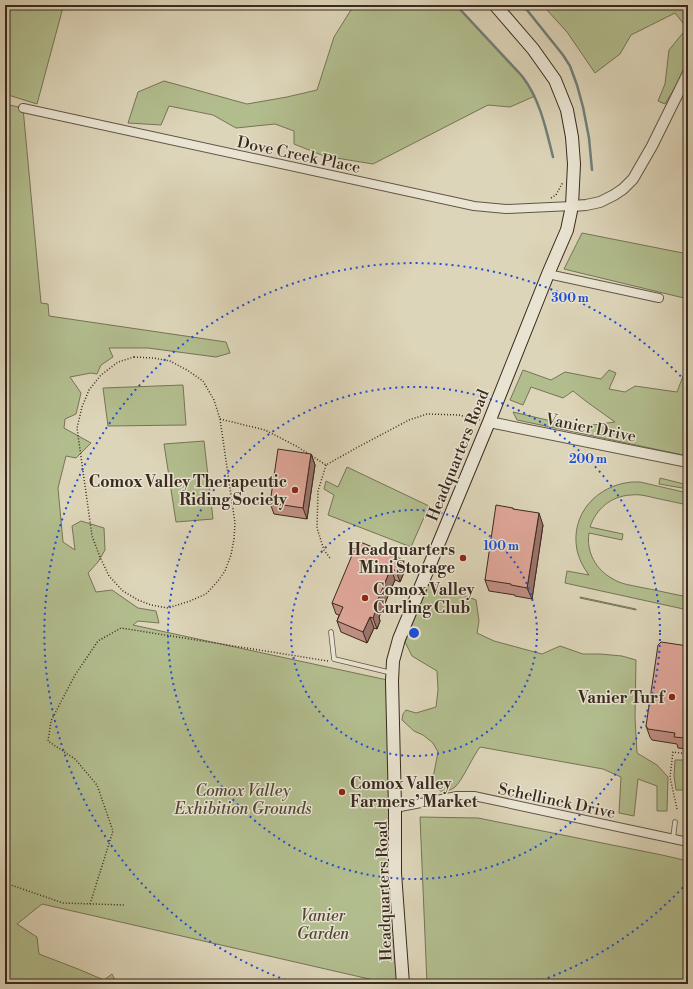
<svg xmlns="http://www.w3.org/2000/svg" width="693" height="989" viewBox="0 0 693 989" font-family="'Libre Bodoni',serif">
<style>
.green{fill:#b2bd8e;stroke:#767456}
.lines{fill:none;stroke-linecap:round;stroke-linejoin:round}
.stream{stroke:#707f79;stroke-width:2.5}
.service-casing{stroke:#625546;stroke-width:5.5}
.minor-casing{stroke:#625546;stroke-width:10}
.tertiary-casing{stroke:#625546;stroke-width:12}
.secondary-casing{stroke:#392a1f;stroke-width:14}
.path{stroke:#392a1f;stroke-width:1.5;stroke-dasharray:1 2;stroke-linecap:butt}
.service{stroke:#e9e4d2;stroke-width:4}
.minor{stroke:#e9e4d2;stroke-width:8}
.tertiary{stroke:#e9e4d2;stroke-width:10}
.secondary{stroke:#e9e4d2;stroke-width:12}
.wall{fill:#c08f84;stroke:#392a1f}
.shaded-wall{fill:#9c746b;stroke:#392a1f}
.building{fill:#dfa699;stroke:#392a1f}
.ring{fill:none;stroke:#1d4ed8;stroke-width:2;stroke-dasharray:2 4}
.poi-dot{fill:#8f2418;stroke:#e9e4d2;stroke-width:1.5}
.labels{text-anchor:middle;stroke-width:3;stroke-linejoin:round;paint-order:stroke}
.street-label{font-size:16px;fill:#392a1f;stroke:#e9e4d2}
.poi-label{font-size:16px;font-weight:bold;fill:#392a1f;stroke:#e9e4d2;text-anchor:end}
.park-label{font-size:16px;font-style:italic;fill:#514735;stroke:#e9e4d2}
.centre{fill:#1d4ed8;stroke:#e9e4d2;stroke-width:2}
.ring-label{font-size:12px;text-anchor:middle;font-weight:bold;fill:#1d4ed8;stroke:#e9e4d2;stroke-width:3;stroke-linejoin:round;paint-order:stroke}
</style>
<rect width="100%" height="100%" fill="#ddd5b9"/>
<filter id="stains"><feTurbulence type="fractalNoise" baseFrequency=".005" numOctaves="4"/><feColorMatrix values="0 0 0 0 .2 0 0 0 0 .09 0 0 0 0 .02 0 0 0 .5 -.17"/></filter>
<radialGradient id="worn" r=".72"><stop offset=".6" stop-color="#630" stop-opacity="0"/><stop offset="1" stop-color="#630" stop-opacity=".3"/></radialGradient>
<path class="green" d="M5,5H63L62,11L37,104L5,94Z
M354,5H456L522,76L531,89L535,96L510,107L488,105L373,164L324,156L294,144V131L275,124L236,128L213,115L169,106L161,125L128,123L138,92L164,81L247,104L287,97L317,90L334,37Z
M550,5H688V66L665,104L658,101L665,84L669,50L687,28L675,13L631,35L620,54L595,73L567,32L547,10Z
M5,104L23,108L41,303L48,304L49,316L226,342L230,353L216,357L148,348H109L113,357L101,365L97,374L91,373L70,377L81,393L76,414L65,419L64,428L91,443L76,458L66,456L58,488L63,542L75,550L72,526L81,521L104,528L105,550L98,562L88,573L96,592L112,590L138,608L156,611L159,623L138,621L133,625L392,681L403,984H391L42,904L17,924L37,937L39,954L78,969L104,980L112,974L117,984H5Z
M582,233L688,254V299L564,269Z
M688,363V456L517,420L513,412L577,427L615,422L587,402L573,391L563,398L531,387L523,405L510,400L523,370L551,380L565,372L601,379L609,370L616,373L609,389L625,392L635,386L677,392Z
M183,385L186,425L108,426L103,388Z
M204,441L213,519L176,522L164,444Z
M347,467L429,506L411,547L328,515L334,495L324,489L326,481L338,487Z
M660,478L688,485V489L659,484Z
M632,482H640L688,493V505C677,503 666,500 655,498C647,496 639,494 631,495C611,496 596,509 590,527L623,534L622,540L589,533C586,552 596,570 613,579C621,584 630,585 639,587C656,590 672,594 688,597V610L565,583L567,571L589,575C583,567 579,559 577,550C570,514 597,485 632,482Z
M429,582L476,600L479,621L477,633L494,641L542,654L560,646L583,654H600L622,656L636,660L635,718L637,753L657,765L668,777L667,811H657V786L638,779L634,816L619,813L621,777L603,769L480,747C473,756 462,781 455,787C450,791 445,791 440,791L436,786L433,778L438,752L433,743L423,735L414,731L402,720L403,714L406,710L416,713L436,707L438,690L437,671L412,656L405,642Z
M580,597L636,609V610L580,598Z
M675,760H688V790H676L674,776Z
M420,817L478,818L662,855L688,861V984H427Z"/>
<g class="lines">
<path class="stream" d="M456,5L522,76C540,99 546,129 553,157
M523,5L563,55L570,66L577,85L583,107L589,138L592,170"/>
<defs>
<path id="service" d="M331,632L334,659L392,673
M673,839L675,822"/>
<path id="minor" d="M23,108L474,206L506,209L572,206
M548,274L659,298
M395,808L457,796H474L688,842"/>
<path id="tertiary" d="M572,206L586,205L600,202L614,195L623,189L633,179L652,146L688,73
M489,422L688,462"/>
<path id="secondary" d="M403,984L395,873V808L392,681L393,661L399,639L489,422L548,274L567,230L572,206L574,164L572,137L567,110L555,80L533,49L495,5"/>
</defs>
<use href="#service" class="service-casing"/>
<use href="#minor" class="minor-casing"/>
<use href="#tertiary" class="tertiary-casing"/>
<use href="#secondary" class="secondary-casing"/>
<path class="path" d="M551,198L556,195L563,182
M134,357L153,358L170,361L187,370L203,381L214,400L220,419L235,523L234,539L231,555L225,571L218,581L206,594L190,601L168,608L151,605L138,600L123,591L109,576L100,557L92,536L77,428L82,407L89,390L101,375L118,362Z
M220,419L265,430L296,446L309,454
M312,456L326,465L358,447L409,420L427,414L459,415L480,420
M326,465L318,491L317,528L324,550L330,558
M677,809L670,777L673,752L688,754
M5,888L8,884L63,903L124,905
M90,904L113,831L97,785L75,759L48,741L51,721L75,675L98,641L121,628L328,661"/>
<use href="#service" class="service"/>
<use href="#minor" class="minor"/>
<use href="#tertiary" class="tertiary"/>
<use href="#secondary" class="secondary"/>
</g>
<path class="wall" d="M311,454L315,465L307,519L274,514L270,503Z
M513,508V509L543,525L532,599L515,596V595L489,591L485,580Z
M401,559L405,570L400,582L395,580L379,617L380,621L377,629L374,628L367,643L341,632L337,621L339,615L336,614L332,603Z
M688,646V749L678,748L677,744L652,740L650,737L646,726Z"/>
<path class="shaded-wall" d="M311,454L315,465L307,519L303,508Z
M539,513L543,525L532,599L527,588Z
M401,559L405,570L400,582L396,571Z
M391,568L395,580L379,617L380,621L377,629L373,618L374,609Z
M370,617L374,628L367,643L363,632Z
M685,735L688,742V746L685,738Z"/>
<path class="building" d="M278,449L311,454L303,508L270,503Z
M496,505L513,508V509L539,513L527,588L511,585V584L485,580Z
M358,541L401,559L396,571L391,568L374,609L376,610L373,618L370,617L363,632L337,621L343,607L332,603Z
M688,611V620H686Z
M661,642L688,646V735H685V738L674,737L675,733L648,729L646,726L658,645Z"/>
<g class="ring">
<circle cx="414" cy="633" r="123"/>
<circle cx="414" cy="633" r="246"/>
<path d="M687 883A370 370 0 0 1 531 984M297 984A370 370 0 1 1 687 383"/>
</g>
<g class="poi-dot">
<circle cx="295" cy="490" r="4"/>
<circle cx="463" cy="558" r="4"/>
<circle cx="365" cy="598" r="4"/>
<circle cx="672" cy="697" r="4"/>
<circle cx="342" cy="792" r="4"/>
</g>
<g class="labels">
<g class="street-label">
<text transform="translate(299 154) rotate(12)" y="6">Dove Creek Place</text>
<text transform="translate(591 427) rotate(11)" y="6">Vanier Drive</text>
<text transform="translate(457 455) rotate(-68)" y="6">Headquarters Road</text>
<text transform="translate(557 800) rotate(12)" y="6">Schellinck Drive</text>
<text transform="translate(383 891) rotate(-92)" y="6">Headquarters Road</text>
</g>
<g class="poi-label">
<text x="287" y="487">Comox Valley Therapeutic<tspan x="287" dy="18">Riding Society</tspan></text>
<text x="455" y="555">Headquarters<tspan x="455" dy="18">Mini Storage</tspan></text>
<text x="373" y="595" text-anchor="start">Comox Valley<tspan x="373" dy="18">Curling Club</tspan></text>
<text x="664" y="703">Vanier Turf</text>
<text x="350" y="789" text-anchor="start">Comox Valley<tspan x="350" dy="18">Farmers’ Market</tspan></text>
</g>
<g class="park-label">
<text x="243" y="796">Comox Valley<tspan x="243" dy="18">Exhibition Grounds</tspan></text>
<text x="323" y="921">Vanier<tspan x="323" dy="18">Garden</tspan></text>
</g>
</g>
<circle cx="414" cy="633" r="6" class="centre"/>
<g class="ring-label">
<text x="570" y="302">300 m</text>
<text x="588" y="463">200 m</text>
<text x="501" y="550">100 m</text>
</g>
<rect width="693" height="989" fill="none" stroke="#ddd5b9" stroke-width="20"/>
<rect x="6" y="6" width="681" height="977" fill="none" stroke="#392a1f" stroke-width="2"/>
<rect x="10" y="10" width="673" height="969" fill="none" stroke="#392a1f"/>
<rect width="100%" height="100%" filter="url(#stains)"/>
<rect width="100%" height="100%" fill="url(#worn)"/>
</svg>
